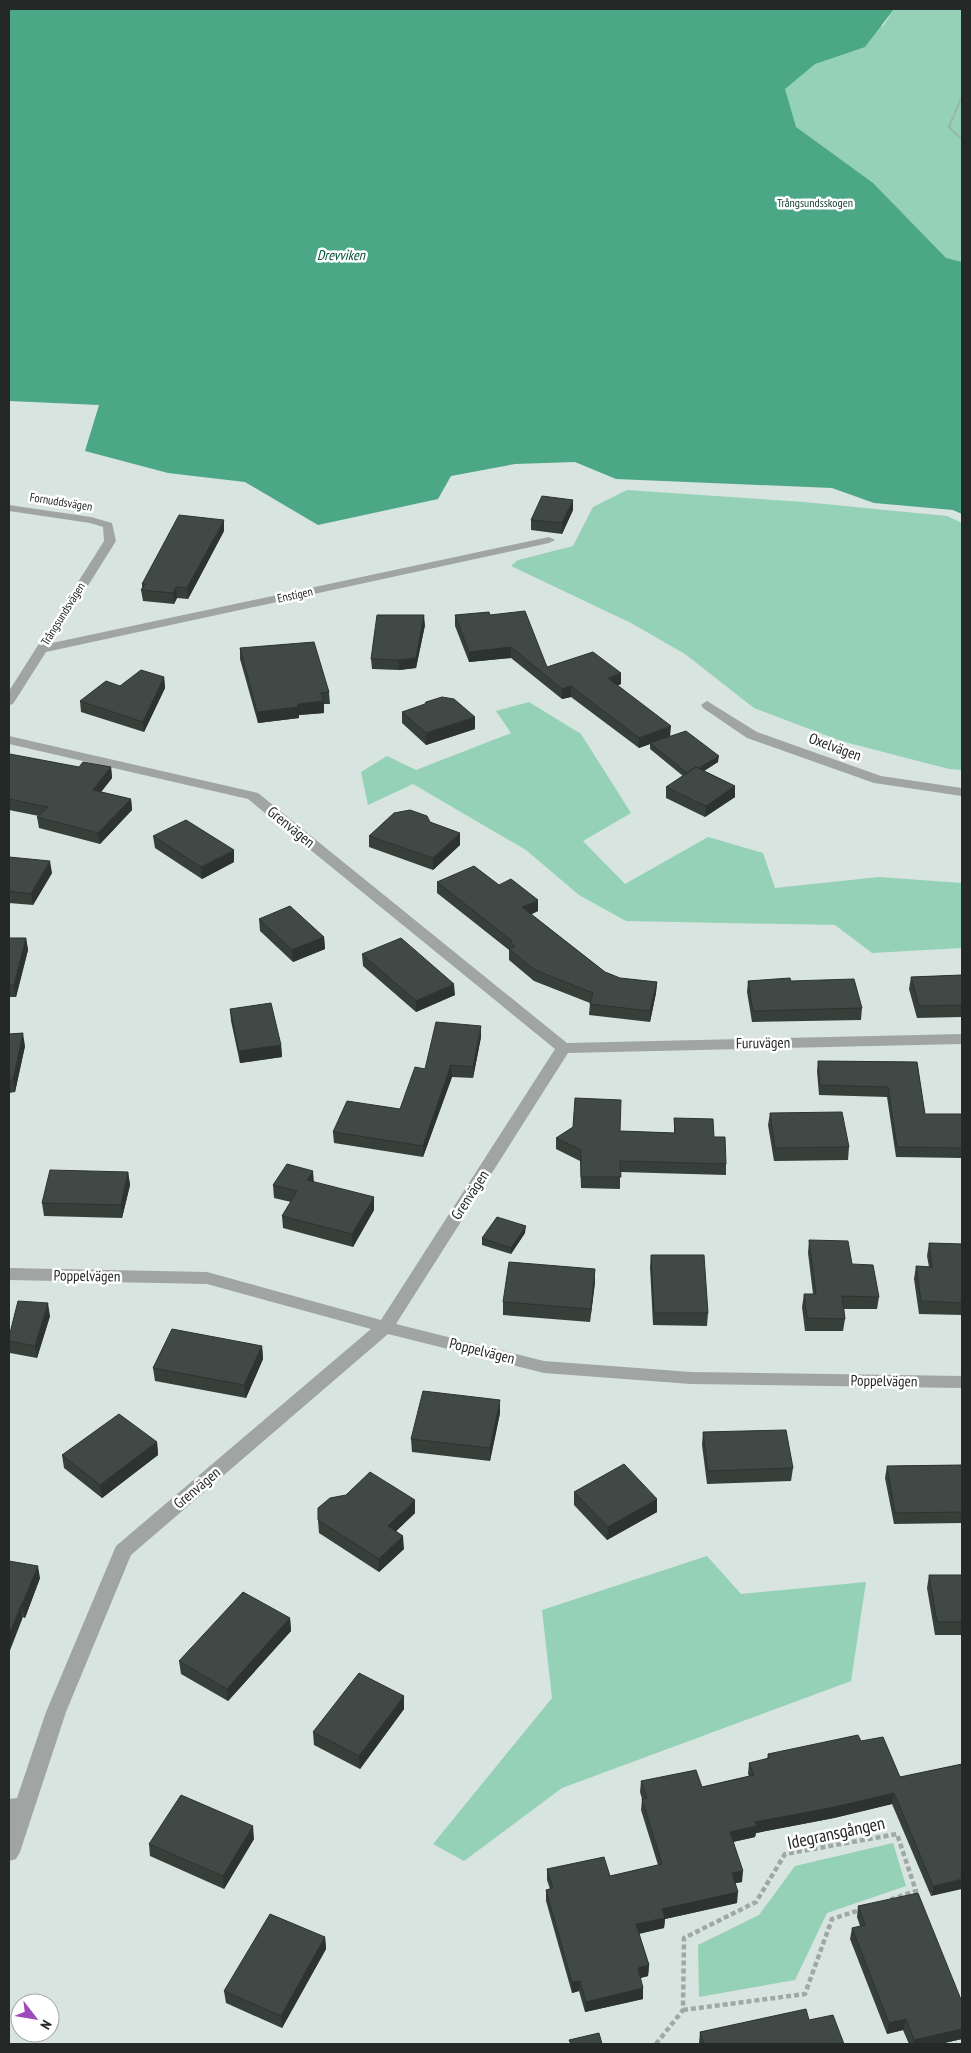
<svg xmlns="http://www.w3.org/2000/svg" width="971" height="2053" viewBox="0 0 971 2053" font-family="'PT Sans Narrow',sans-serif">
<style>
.green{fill:#94d1b7}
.water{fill:#4ba786}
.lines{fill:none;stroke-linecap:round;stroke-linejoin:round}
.path-far1{stroke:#9ea8a4;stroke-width:2;stroke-dasharray:2 1;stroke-linecap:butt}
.path{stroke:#9ea8a4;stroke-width:4.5;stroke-dasharray:5 3;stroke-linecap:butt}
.minor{fill:#a0a5a3;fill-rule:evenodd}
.wall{fill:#373f3b}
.shaded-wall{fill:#2d3330}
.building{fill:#404945;stroke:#2d3330}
.labels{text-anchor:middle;stroke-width:5;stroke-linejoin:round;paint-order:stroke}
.far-park-label{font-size:12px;fill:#153e2f;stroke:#fff}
.far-street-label{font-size:12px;fill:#242826;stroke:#fff}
.far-water-label{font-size:14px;font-style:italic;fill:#00513b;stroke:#fff}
.street-label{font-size:15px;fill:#242826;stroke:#fff}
.near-street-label{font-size:18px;fill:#242826;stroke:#fff}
</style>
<rect width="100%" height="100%" fill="#d8e4df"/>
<path class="green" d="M894,9H962V395L580,49L883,26Z
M627,490L804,502L947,516L962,523V770L949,769L841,741L754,708L685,654L631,623L511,566L518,560L573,546L593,507Z
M529,702L581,734L631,813L583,841L625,884L708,837L763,853L775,888L879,877L962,883V948L872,953L835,925L626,921L579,895L526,850L413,784L368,805L361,772L387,756L416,770L511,733L496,711Z
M707,1556L741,1594L866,1582L851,1681L562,1788L464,1861L433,1844L552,1698L542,1610Z
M893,1843L906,1886L827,1913L795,1980L699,1997L698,1945L759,1915L795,1866Z"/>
<path class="water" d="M9,9H894L865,47L815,64L785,89L796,127L873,183L946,258L962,262V514L953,510L874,503L832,488L616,479L575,462L515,464L451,476L438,499L318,525L245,482L168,473L85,451L99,405L9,401Z"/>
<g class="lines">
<path class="path-far1" d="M962,96L949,127L962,140"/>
<path class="path" d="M683,2010L805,1994L832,1919L860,1910
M656,2044L683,2010L684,1938L756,1902L785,1854L897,1834L916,1891L889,1900"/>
<path class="minor" d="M9,505L91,517L112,523L116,541L52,643L549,537L555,540L549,543L46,652L13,704L9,705V691L104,541L103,527L90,523L9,511Z
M707,701L757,732L881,776L962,788V796L874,783L747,738L703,708L701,705Z
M9,736L258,793L567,1043L962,1034V1044L568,1053L396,1324L544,1361L691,1372L962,1376V1388L691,1384L544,1373L388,1334L131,1555L66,1712L20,1852L16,1859L9,1861L10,1817H9V1799L17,1798L46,1712L116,1546L371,1329L207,1284L9,1280V1268L207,1272L381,1320L555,1049L248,799L9,744Z"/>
</g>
<path class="wall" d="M573,510L562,534L531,530V520Z
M224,531L188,599L177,598L174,604L143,601L141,590L142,589V584Z
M455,615H490L547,667L621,684L617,686L670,736L718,762L704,771L735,786V797L705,817L666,798V787L683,776L650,749V744L639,748L571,697L562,699L511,658L469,662L455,626Z
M425,625L416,668L399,670L372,669L371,659Z
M240,648L329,692L330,704H324V713L299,715V718L258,723L240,659Z
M164,677L165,688L144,732L81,712L80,701L120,686Z
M402,712L475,729L426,745L402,723Z
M9,755L79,767H111L112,778L101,792L131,799L132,810L100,844L39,828L37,817L39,816L9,810Z
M430,822L460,845L433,870L369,847V836Z
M153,836L234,862L202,879L155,848Z
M9,857L52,873L33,905L9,903Z
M437,882L499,885L538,911L531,914L605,972L620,978L657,982L656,993L650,1022L589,1015L590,1003L534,981L509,960V950L437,893Z
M259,919L324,937L325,949L293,962L260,931Z
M9,938H26L28,950L16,997H9Z
M362,954L455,995L416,1012L363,966Z
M962,975V1017L917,1018L909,989L911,977Z
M748,981H791L862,1008L861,1020L752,1022L747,992Z
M230,1009L281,1045L282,1057L240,1063L231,1021Z
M9,1034L25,1046L15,1092L9,1093Z
M481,1037L473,1078L452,1077L423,1157L334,1143L333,1132L400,1109L425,1069Z
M818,1061L917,1062L925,1114H962V1158L896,1157L887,1097L819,1095L817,1071Z
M770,1113L849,1147L848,1160L774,1161L768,1125Z
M674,1118L714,1137L726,1164V1175L620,1172V1189L581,1188L580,1161L556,1149V1138L620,1131L674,1133Z
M128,1172L130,1185L122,1218L44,1216L42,1203Z
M314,1182L374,1210L353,1247L283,1228L282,1216L291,1202L274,1198L273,1185Z
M525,1233L511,1254L482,1245V1238Z
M809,1240L879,1297L877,1309H844L845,1319L843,1331H805L802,1307L804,1294H813L808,1253Z
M929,1243L962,1244V1315L919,1314L914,1279L916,1266L929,1267L927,1256Z
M651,1255L708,1313L707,1326L653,1325L650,1267Z
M595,1282L590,1322L503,1315V1302Z
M50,1316L37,1358L10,1353L9,1345V1337Z
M262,1346L263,1359L246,1398L155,1381L153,1368Z
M500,1413L490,1461L412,1452L411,1439Z
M703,1432L793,1468L791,1481L707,1484L702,1445Z
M157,1442L158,1455L102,1498L64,1468L62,1455Z
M962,1465V1523L894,1524L885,1478L887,1466Z
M574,1492L657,1512L607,1540L574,1505Z
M415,1513L396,1531L404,1549L379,1572L319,1533L318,1520Z
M9,1561L40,1578L25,1618L23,1617Z
M929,1575H962V1635H935L927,1588Z
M290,1618L291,1631L228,1701L181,1674L179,1661Z
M404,1696V1709L360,1769L314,1745L313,1732Z
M861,1741L900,1777L962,1764L931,1896L892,1804L834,1818L756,1833L755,1837L733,1842L742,1882L735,1883L737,1903L665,1919L664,1928L639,1934L649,1965L648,1976L640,1978L643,1999L585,2012L579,1991L572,1993L546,1901V1890L550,1889L547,1880V1869L610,1876L658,1865L641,1810L642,1799L640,1792L641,1781L702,1787L749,1776L748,1774L749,1763L767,1759L768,1754Z
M254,1839L224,1889L150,1856L149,1844Z
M858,1906L962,2002V2039L940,2044H909L903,2030L887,2034L850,1939L852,1928L860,1926L857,1917Z
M325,1937L326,1949L282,2028L226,2003L224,1991Z
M809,2020L844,2044H699V2043L700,2032Z"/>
<path class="shaded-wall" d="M573,500V510L562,534V523Z
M224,520V531L188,599L187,588Z
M176,587L177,598L174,604L173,593Z
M424,615L425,625L416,668L399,670V660Z
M511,647V658L469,662V652Z
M621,673V684L607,689L608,678Z
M164,677L165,688L144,732L143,722Z
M571,686V697L562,699V689Z
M324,701V713L299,715V718L258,723L257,712L298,704Z
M475,717V729L426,745V733Z
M671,726L670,737L650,743V744L639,748V738Z
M719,756L718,762L688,781V775Z
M111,767L112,778L94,801L93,790Z
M735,786V797L705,817L706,806Z
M131,799L132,810L100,844L98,833Z
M460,833V845L433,870V858Z
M234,850V862L202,879L201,867Z
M50,861L52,873L33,905L31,894Z
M538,900V911L522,919V907Z
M324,937L325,949L293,962L292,950Z
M26,938L28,950L16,997L14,985Z
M657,982L656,993L650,1022V1011Z
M454,984L455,995L416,1012V1001Z
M481,1026V1037L473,1078V1067Z
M23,1033L25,1046L15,1092L13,1080Z
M281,1045L282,1057L240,1063L239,1051Z
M451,1065L452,1077L423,1157V1146Z
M313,1171L314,1183L307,1180Z
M128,1172L130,1185L122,1218L121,1205Z
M374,1197V1210L353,1247L352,1234Z
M526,1226L525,1233L511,1254V1248Z
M595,1269V1282L590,1322L591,1309Z
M48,1303L50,1316L37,1358L35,1346Z
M262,1346L263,1359L246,1398L244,1385Z
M500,1400V1413L490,1461V1448Z
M157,1442L158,1455L102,1498L100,1485Z
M657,1499V1512L607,1540L608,1527Z
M415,1500V1513L388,1539V1526Z
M403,1536L404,1549L379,1572V1559Z
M38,1566L40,1578L25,1618L22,1605Z
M21,1605L23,1617L9,1653V1634Z
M290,1618L291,1631L228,1701L227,1689Z
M404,1696V1709L360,1769L359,1756Z
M894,1793L892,1804L834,1818L756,1833L755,1837L728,1843L730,1832L755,1822Z
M253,1826L254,1839L224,1889L223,1876Z
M743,1871L742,1882L730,1884L732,1873Z
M962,1879V1889L931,1896L933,1886Z
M738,1892L737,1903L665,1919L664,1928L636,1934V1924L662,1909Z
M325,1937L326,1949L282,2028L281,2016Z
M649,1965L648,1976L637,1979L638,1968Z
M580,1981L579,1991L572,1993V1982Z
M643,1988V1999L585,2012L586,2002Z
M906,2019L903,2030L887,2034L889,2023Z
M962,2029V2039L940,2044H913L914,2040Z"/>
<path class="building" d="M542,496L573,500L562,523L531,520Z
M179,515L224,520L187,588L176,587L173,593L141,590L145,584H142Z
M525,611L547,667L593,652L621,673L608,678L671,726L639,738L571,686L562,689L511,647L469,652L455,615L489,612L490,615Z
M377,615H424L416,658L399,660L371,659Z
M314,642L329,692L321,693L324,701L298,704V707L257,712L240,648Z
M141,670L164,677L143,722L80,701L106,681L120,686Z
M442,697L454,699L475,717L426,733L402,712L425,704L426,702Z
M686,731L719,756L699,768L696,767L687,773L650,743Z
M10,754L79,767L83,762L111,767L93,790L131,799L98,833L37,817L48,807L9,799V755Z
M696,767L735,786L706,806L666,787Z
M410,810L427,816L430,822L460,833L433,858L369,836L394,813Z
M186,820L234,850L201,867L153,836Z
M9,857L50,861L31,894L9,891Z
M474,866L499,885L511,879L538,900L522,907L605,972L620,978L657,982L650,1011L590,1004L593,993L535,970L509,949L515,946L510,942L512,941L437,882Z
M290,906L324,937L292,950L259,919Z
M9,938H26L14,985H9Z
M401,938L454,984L416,1001L362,954Z
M962,975V1005L919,1006L911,977Z
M790,978L791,981L854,979L862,1008L753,1011L748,981Z
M271,1003L281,1045L239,1051L230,1009Z
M436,1022L481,1026L473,1067L451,1065L423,1146L333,1132L347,1101L400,1109L415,1067L425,1069Z
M23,1033L13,1080H9V1034Z
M818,1061L917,1062L925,1114H962V1148L897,1147L888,1087L820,1085Z
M575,1098L621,1100L620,1131L675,1133L674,1118L713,1119L714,1137H725L726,1164L620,1161L621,1177H581V1150L556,1138L573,1127Z
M842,1112L849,1147L775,1148L770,1113Z
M287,1164L313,1171L307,1180L374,1197L352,1234L282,1216L297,1191L273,1185Z
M50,1170L128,1172L121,1205L42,1203Z
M497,1217L526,1226L511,1248L482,1238Z
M809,1240L848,1241L852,1264L873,1265L879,1297L842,1296L845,1319L807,1318L804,1294H816Z
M929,1243L962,1244V1303L921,1301L916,1266L932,1267Z
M651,1255H704L708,1313H654Z
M509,1262L595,1269L591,1309L503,1302Z
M18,1301L48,1303L35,1346L9,1341V1337Z
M172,1329L262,1346L244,1385L153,1368Z
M423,1391L500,1400L490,1448L411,1439Z
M119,1414L157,1442L100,1485L62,1455Z
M786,1430L793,1468L708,1471L703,1432Z
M624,1464L657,1499L608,1527L574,1492Z
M962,1465V1512L895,1513L887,1466Z
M370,1472L415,1500L388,1526L403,1536L379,1559L318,1520V1508L330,1498L346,1495Z
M9,1561L38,1566L22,1605H21L9,1634Z
M929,1575H962V1622H937Z
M243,1592L290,1618L227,1689L179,1661Z
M359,1673L404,1696L359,1756L313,1732Z
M858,1735L861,1741L883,1737L900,1777L962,1764V1879L933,1886L894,1793L835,1807L755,1822L757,1826L730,1832L743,1871L732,1873L738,1892L662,1909L665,1918L636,1924L649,1965L638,1968L643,1988L586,2002L580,1981L572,1982L546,1890L553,1888L547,1869L604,1857L610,1876L662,1864L642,1799L647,1798L641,1781L696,1770L702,1787L754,1775L749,1763L769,1758L768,1754Z
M181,1795L253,1826L223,1876L149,1844Z
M918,1893L962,2002V2029L914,2040L906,2019L889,2023L852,1928L865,1925L858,1906Z
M270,1914L325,1937L281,2016L224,1991Z
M806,2009L809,2020L833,2015L844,2044H704L700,2032Z
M599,2033L602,2044H571L569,2040Z"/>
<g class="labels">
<g class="far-park-label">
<text x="815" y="207">Trångsundsskogen</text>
</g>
<g class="far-street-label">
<text transform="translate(61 502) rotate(9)" y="4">Fornuddsvägen</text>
<text transform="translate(295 595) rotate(-12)" y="4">Enstigen</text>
<text transform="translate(63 614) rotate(-58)" y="4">Trångsundsvägen</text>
</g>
<g class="far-water-label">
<text x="341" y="260">Drevviken</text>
</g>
<g class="street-label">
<text transform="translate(835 747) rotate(20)" y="5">Oxelvägen</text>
<text transform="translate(291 827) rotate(39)" y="5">Grenvägen</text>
<text transform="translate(763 1043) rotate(-1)" y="5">Furuvägen</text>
<text transform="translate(470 1195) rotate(-57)" y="5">Grenvägen</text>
<text transform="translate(87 1276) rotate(1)" y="5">Poppelvägen</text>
<text transform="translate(482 1351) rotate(14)" y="5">Poppelvägen</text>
<text transform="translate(884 1381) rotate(1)" y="5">Poppelvägen</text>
<text transform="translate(197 1488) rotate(-40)" y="5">Grenvägen</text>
</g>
<g class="near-street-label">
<text transform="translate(836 1833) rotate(-12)" y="6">Idegransgången</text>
</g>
</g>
<rect width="971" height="2053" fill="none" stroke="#242826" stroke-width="20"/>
<g transform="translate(35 2018) rotate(121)"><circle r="24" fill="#ffffff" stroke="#a7a9a8"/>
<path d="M0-4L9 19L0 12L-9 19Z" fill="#9e4bba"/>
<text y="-8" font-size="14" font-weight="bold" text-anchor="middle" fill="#242826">N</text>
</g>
</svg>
